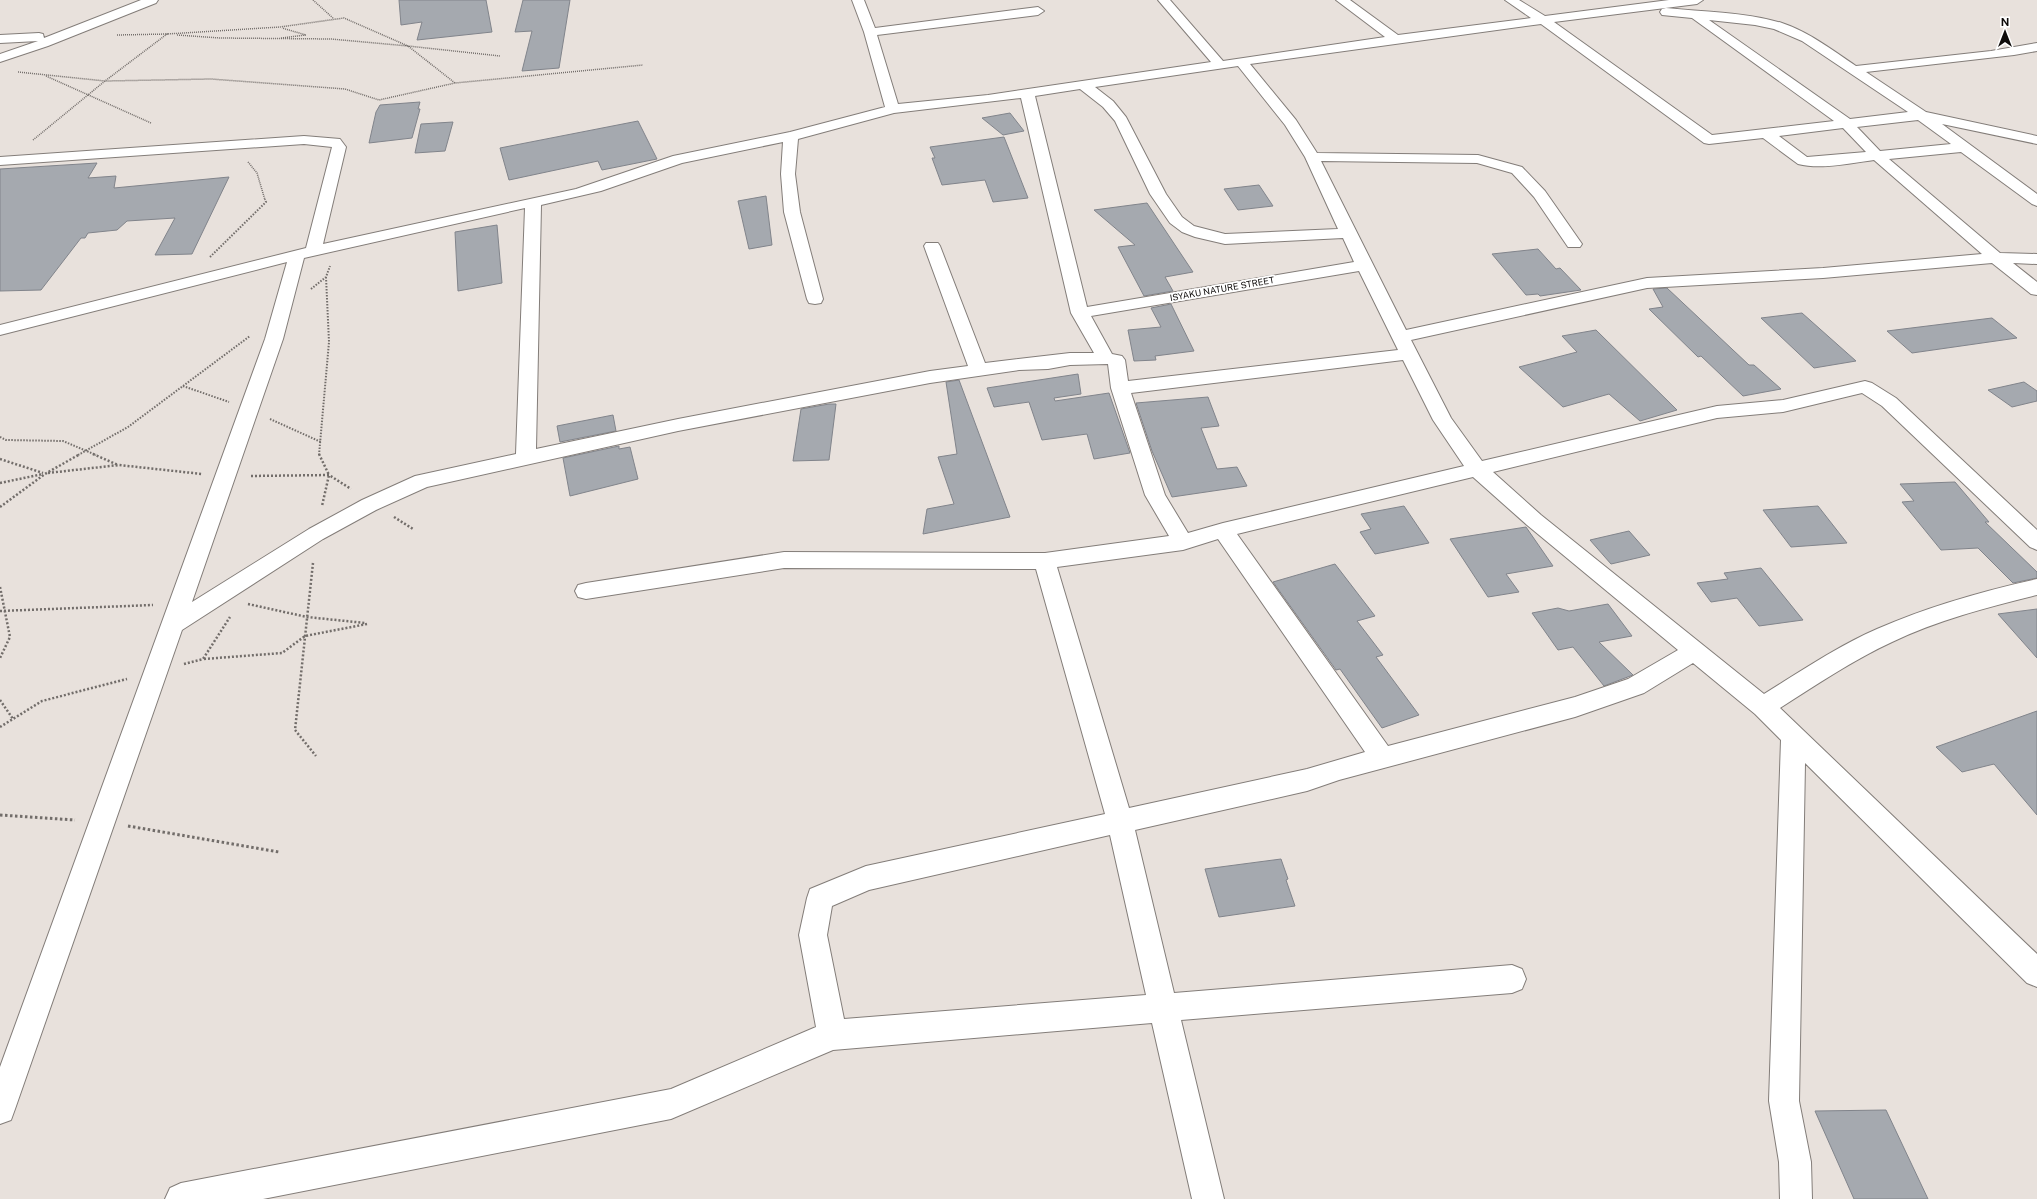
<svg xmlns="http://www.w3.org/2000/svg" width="2037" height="1199" viewBox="0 0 2037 1199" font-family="'Public Sans',sans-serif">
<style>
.building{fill:#a5a9af;stroke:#81848b}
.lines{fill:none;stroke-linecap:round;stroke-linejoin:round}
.street-casing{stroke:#837d79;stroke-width:2}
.path-far3{stroke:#726d6a;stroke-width:1.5;stroke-dasharray:1 1;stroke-linecap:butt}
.path-far2{stroke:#726d6a;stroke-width:2;stroke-dasharray:1.5 1.5;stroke-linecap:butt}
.path-far1{stroke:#726d6a;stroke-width:2.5;stroke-dasharray:2 2;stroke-linecap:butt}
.path{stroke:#726d6a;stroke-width:3;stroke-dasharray:2.5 2.5;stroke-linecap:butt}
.street{fill:#fff;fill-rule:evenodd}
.labels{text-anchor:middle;stroke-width:3.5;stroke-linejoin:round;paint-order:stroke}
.far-street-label{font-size:9px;fill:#0e0b0a;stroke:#fff}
</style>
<rect width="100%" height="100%" fill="#e8e1dc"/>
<path class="building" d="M399,0H486L492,32L417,40L422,22L401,25Z
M523,0H570L559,68L522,71L532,31L515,32Z
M420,102L418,109H420L412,138L369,143L376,112L380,105Z
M1010,113L1024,131L1003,135L982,118Z
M638,121L657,159L602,170L598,161L509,180L500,148Z
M453,122L445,151L415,153L421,124Z
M1004,137L1028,198L993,202L985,180L942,185L932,158H935L930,147Z
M97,163L88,178L116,176L114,188L229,177L192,254L155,255L175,218L127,221L117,230L88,233L85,238H81L41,290L0,291V169Z
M1259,185L1273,206L1238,210L1224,189Z
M766,196L772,245L749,249L738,201Z
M1147,203L1193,272L1165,277L1173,291L1144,296L1118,247L1135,245L1094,210Z
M497,225L502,283L458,291L455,232Z
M1538,249L1556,269L1560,268L1581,290L1540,296L1538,294L1526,295L1492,254Z
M1667,288L1749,365H1754L1781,389L1743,396L1701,356L1698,357L1649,309L1663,307L1653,289Z
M1171,304L1194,351L1155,356L1156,360L1134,361L1128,330L1161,327L1151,308Z
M1802,313L1856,361L1814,368L1761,318Z
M1992,318L2017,338L1912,353L1887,331Z
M1596,330L1677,410L1640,421L1609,394L1563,407L1519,367L1577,352L1562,336Z
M1078,374L1081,394L1054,398L1055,401L1109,393L1130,453L1094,459L1087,434L1042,440L1029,402L994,407L987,388Z
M959,380L1010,517L923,534L927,509L954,504L938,457L957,454L946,382Z
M2024,382L2037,391V401L2012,407L1988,390Z
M1208,397L1219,426L1201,428L1217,469L1237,467L1247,486L1172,497L1152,451L1136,403Z
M829,404H836L829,460L793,461L801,409Z
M613,415L616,431L560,442L557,426Z
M619,446V449L630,447L638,479L570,496L563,458Z
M1955,482L1989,522H1985L2037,572V578L2013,583L1978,548L1941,550L1902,502L1914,501L1900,484Z
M1404,506L1429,543L1375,554L1360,532L1371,529L1361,514Z
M1818,506L1847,543L1791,547L1763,510Z
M1526,527L1553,566L1506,574L1519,592L1488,597L1450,539Z
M1629,531L1650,555L1611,564L1590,540Z
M1335,564L1375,616L1357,621L1383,655L1376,657L1419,715L1382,728L1340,669L1336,670L1273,582Z
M1761,568L1803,620L1759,626L1737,598L1711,602L1697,583L1728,579L1724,573Z
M1608,604L1632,636L1599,642L1633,675L1604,686L1573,647L1558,650L1532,613L1558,608L1569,611Z
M2037,609V658L1998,614Z
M2037,711V815L1994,764L1962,772L1936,747Z
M1281,859L1288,879L1286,880L1295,906L1219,917L1205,869Z
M1886,1110L1928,1199H1854L1815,1111Z"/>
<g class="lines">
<defs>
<path id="street" d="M141,0H158L156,3L48,46L0,62V54L38,41L0,43V35L39,33L43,34L44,38Z
M852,0H864L875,28L1038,7L1044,11L1038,15L877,35L898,104L988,95L1211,62L1158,0H1170L1223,61L1385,37L1336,0H1350L1398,35L1531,18L1505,0H1519L1545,16L1669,0H1703L1697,4L1554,22L1712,135L1834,121L1692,18L1662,15L1660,12L1662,9L1666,8C1704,12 1745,12 1782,23C1809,32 1832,50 1856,66L1991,51L2037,43V51L2014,55L1866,72L1926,112L2037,136V144L1942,124L2037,194V206L2032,204L1961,152L1889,159L2000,253L2037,254V264L2013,263L2037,282V295L2031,294L1992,263L1823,278L1647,288L1411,340L1451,418L1482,461L1717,406L1783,400L1865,381L1872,383L1896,398L2037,530V550L2030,547L1882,406L1862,393L1783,412L1717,418L1493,472L1541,515L1764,694C1801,671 1838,646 1877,629C1929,606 1983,591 2037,579V595C1988,607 1938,620 1892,642C1853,660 1816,685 1780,708L2037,954V987L2027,983L1805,763L1799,1101L1811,1162L1812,1199H1780L1779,1162L1769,1101L1781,740L1755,714L1693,663L1644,693L1575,717L1339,780L1307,791L1135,830L1174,993L1512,965L1522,969L1526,979L1522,989L1512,993L1181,1020L1224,1199H1192L1152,1023L833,1050L671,1119L263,1199H165L170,1188L181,1183L671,1089L816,1027L799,935L807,898L810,889L866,866L1105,814L1036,569L784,568L586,599L578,597L575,591L578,585L586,583L784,552L1045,553L1169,536L1145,495L1111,388L1108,364L1070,365L1048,369L1019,370L930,383L678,431L427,487L376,510L323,539L182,630L15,1109L11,1120L0,1124V1067L265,339L287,262L0,335V325L306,248L332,147L304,144L0,165V157L304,136L340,139L346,147L323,244L576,189L673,156L790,132L885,107L864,32ZM1709,20L1755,25L1774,29L1802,41L1908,112L1850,119ZM1541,24L1704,143L1709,144L1763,138L1798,164C1821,170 1850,163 1874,160L1982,254L1823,268L1647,278L1406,330L1321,161L1477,163L1512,173L1534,197L1568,247H1580L1582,244L1545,191L1522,167L1478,155L1317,153L1296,120L1250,64ZM1238,66L1285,125L1305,157L1338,229L1225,234L1194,226L1182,217L1166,194L1126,117L1113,101L1095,87ZM1080,89L1103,107L1115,121L1150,194L1170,223L1182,232L1195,237L1225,244L1343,238L1354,262L1087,307L1035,96ZM1021,98L1071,313L1094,353H1070L985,363L940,246L938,243H926L924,246L968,366L930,371L678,419L536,449L541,205L601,191L682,163L783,142L781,174L784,212L807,299L809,303L815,304L821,303L823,299L800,212L795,174L798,139L894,113ZM1918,120L1951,144L1880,151L1857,127ZM1843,128L1866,152L1807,157L1779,136ZM525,208L516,454L415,476L362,500L309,529L192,602L283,339L304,258ZM1359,271L1398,350L1128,381L1125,360L1122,356L1112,354L1091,316ZM1403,360L1433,420L1464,466L1223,523L1188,533L1165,495L1131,393ZM1473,477L1527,525L1678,650L1628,679L1575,697L1388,746L1237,534ZM1218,539L1365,752L1307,769L1129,808L1057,567L1183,550ZM1110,835L1146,995L844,1019L827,935L832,906L869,890Z"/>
</defs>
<use href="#street" class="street-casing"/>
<path class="path-far3" d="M313,0L334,19
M117,35L168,34
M177,35L220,38L331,39L408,46L455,83
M281,38L306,35L282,28
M18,72L105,81L211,79L345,89L379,100L455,83L643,65
M46,76L151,123
M33,140L105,81L167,34L280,27L344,18L408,46L500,56
M248,162L257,173L265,200"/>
<path class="path-far2" d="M210,257L266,202L265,199
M311,289L326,277L330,266
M183,386L229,402
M270,419L321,442
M0,437L6,440L63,441L96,455
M78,455L128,427L250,336
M319,455L329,342L326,277"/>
<path class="path-far1" d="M93,454L118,465
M319,454L329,475L322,506
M0,459L43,473
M48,473L119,465L202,474
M251,476L329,475L351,489
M0,483L43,474
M0,507L45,474L80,454
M394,517L413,529
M313,563L295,730L316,756
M0,587L10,637L0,658
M248,604L307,617L365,623
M0,611L153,605
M204,659L282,653L305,636L367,624
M184,664L203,659L230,617
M0,700L13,719
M0,727L42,701L127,679"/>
<path class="path" d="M0,815L75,820
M128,826L279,852"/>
<use href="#street" class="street"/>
</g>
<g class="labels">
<g class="far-street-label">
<text transform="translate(1222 289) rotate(-10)" y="3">ISYAKU NATURE STREET</text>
</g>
</g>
<g transform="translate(2005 32)" stroke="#ffffff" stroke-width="3" paint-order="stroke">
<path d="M0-3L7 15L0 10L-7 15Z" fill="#0e0b0a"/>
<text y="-6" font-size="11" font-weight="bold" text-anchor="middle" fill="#0e0b0a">N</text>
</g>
</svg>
